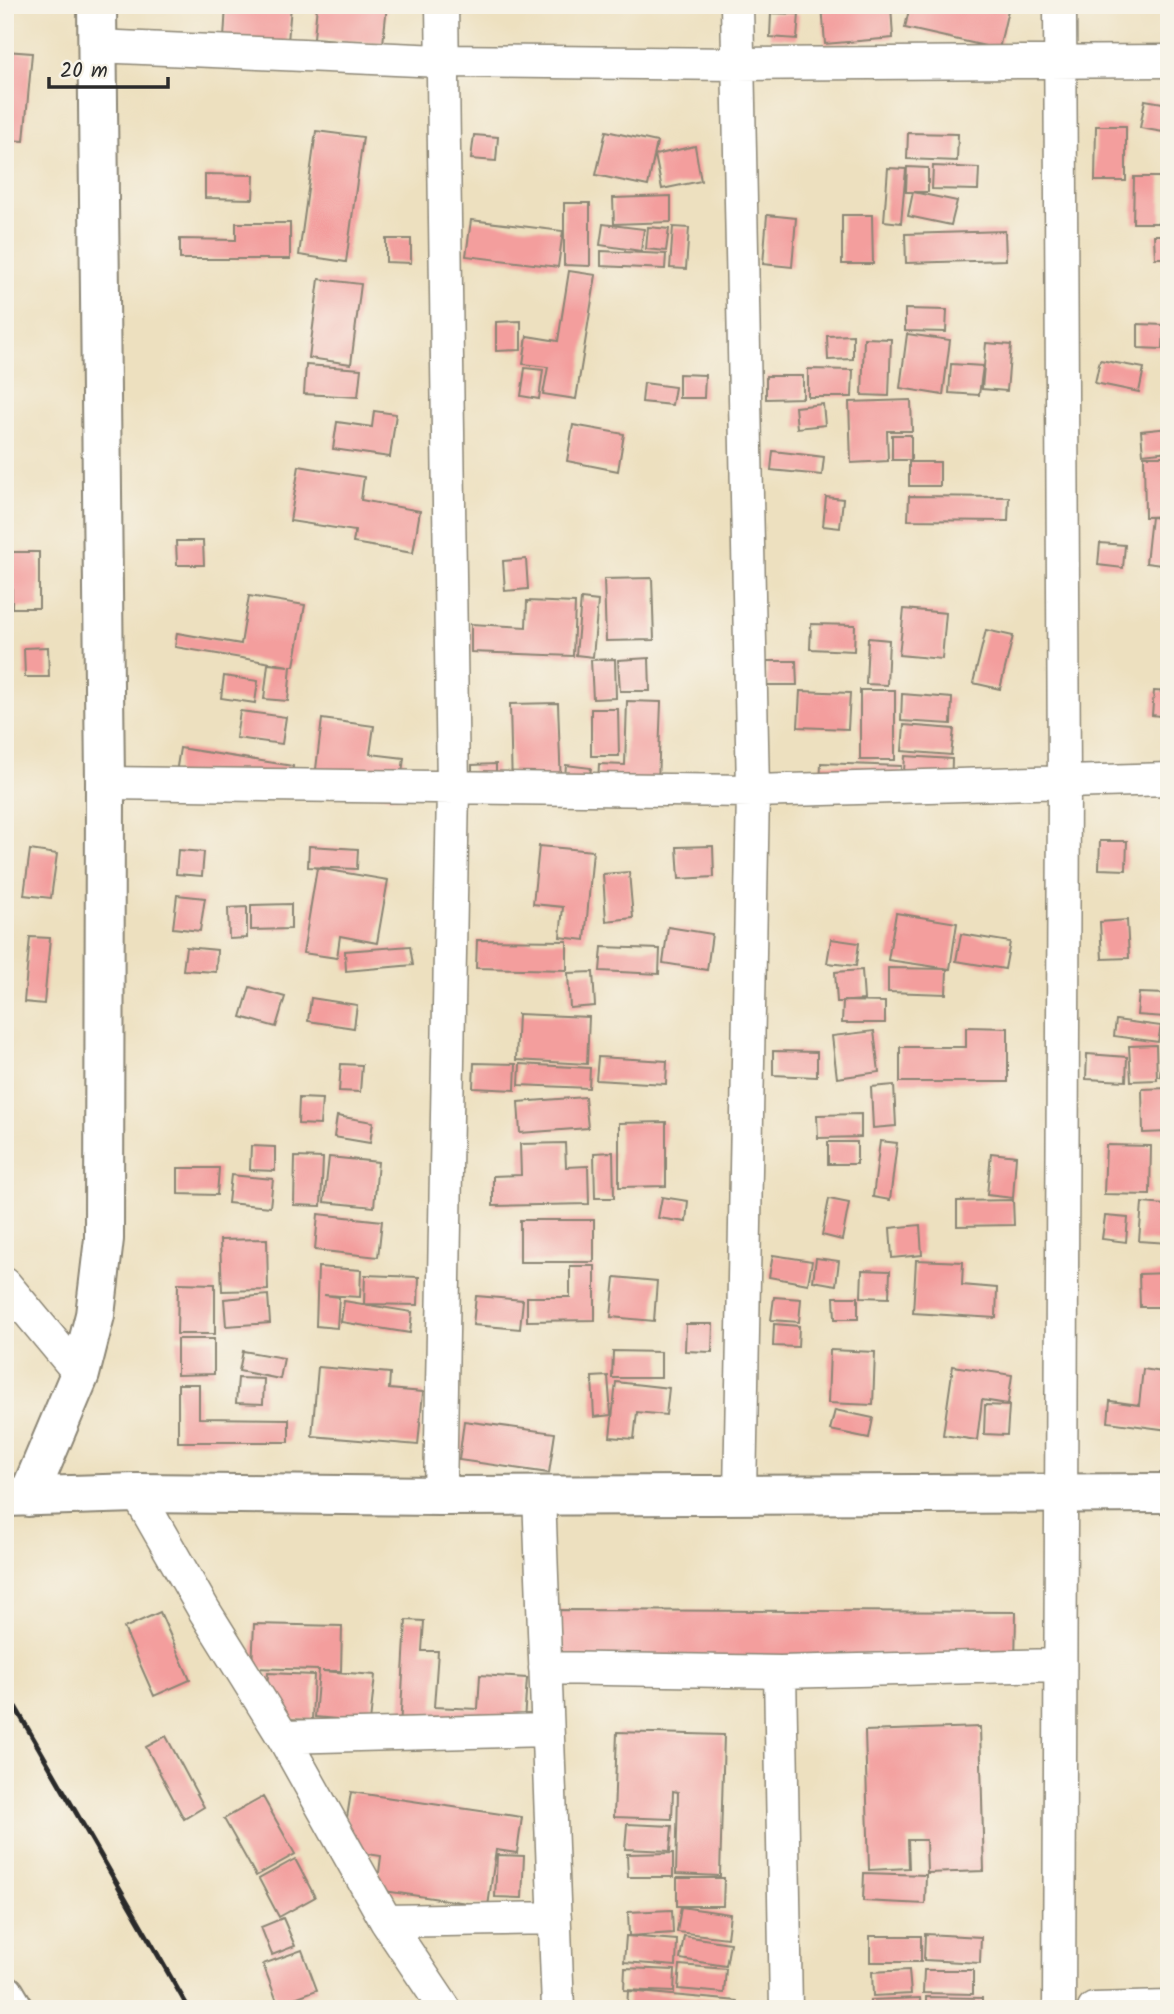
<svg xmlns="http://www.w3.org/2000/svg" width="1174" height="2014" viewBox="0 0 1174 2014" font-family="Kalam,sans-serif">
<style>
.building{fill:#f39e9d}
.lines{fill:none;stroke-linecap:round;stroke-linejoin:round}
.street-casing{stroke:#8c8675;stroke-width:35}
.secondary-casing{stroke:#8c8675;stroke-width:42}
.street{stroke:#fff;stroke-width:32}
.secondary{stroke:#fff;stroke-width:38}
.rail{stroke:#2b2b2b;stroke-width:5}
</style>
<rect width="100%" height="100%" fill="#f7f3e8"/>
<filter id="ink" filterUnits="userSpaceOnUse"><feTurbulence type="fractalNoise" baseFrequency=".0143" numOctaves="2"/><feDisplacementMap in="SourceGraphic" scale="14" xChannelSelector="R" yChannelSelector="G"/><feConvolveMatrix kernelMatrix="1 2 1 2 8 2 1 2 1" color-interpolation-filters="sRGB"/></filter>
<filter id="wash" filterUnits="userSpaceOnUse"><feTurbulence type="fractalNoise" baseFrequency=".00686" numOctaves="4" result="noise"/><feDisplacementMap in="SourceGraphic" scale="28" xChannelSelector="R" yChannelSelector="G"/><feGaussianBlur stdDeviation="1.57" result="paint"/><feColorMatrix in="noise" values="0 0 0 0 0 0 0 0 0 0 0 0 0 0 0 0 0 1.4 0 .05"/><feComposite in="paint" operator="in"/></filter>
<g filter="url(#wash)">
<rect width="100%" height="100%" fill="#ede0bf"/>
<g id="blocks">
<path class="building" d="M226,5H291L288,42L224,39Z
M317,5H387L383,44L314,38Z
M822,5H891L893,38L825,44Z
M910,5H987L1008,10L999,49L905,28Z
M771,13L799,14L797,39L770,37Z
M5,51L32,53L24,141L5,140Z
M1145,100L1169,104V133L1140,128Z
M1096,126H1126V181H1095Z
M316,131L363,137L346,262L299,255Z
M606,131L657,142L648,186L596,175Z
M908,133L958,134L957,161L907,159Z
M474,135L498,137L496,161L471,159Z
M695,146L701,181L662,189L655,155Z
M933,166L979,168L978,190L932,189Z
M907,167L928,168V192H913L957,201L951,225L908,216L913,192H906Z
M888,168L906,169L901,223L884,221Z
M205,174L254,175L253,199L205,198Z
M1134,177H1161V223H1133Z
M671,196V222L614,224L613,198Z
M564,203H590V266L564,265Z
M767,215L796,218L792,267L763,264Z
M842,215H872L873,264H842Z
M471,220L563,231L558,267L466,256Z
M236,223H290V259H180V239L236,240Z
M603,224L644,229L641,251L600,245Z
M648,227L669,229L666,251L646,249Z
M673,227L689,228L686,269L670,268Z
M1005,231L1006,260L906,263L905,234Z
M1154,235H1169V258H1155Z
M386,239H411V263L386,262Z
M601,251L666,254L665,269L601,266Z
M569,271L596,275L576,399L543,394L548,367L523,364L527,336L558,341Z
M319,279L361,284L351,364L309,358Z
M905,309L947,310L946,332L905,331Z
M521,321V350L496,351V322Z
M1138,324L1164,325L1163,349L1138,348Z
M907,334L950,340L943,395L900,388Z
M853,335V359L828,360L827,336Z
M864,338L891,339L889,396L862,395Z
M986,343L1011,345L1007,391L982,389Z
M1100,360L1144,368L1139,392L1095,383Z
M951,364L983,366L979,395L949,393Z
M306,365L361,369L358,397L304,394Z
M525,368L543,370L539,399L521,396Z
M808,369L853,370L852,397H808Z
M679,374L705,375L704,398H679Z
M766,376H803V398L766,399Z
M644,383L675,387L672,405L642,402Z
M911,400L912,431H887L888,461L851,463L849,402Z
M823,404L825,425L797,428L795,407Z
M374,411L396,414L390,457L333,449L337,422L372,427Z
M573,425L624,434L618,471L567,461Z
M1169,428V451L1143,454L1141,431Z
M892,435H911V460H892Z
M773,451L824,457L822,475L771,470Z
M1144,456H1169V516L1145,517Z
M909,462H940V486H909Z
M299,466L364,477L361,500L420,511L413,553L353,543L355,531L290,521Z
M909,496L1009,497L1008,521L908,520Z
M826,497L843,499L840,528L823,526Z
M1151,517L1169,519V566L1146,563Z
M176,541H203L204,565H177Z
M1100,543L1125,545L1123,568L1098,565Z
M12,552H39V608H12Z
M526,559L528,589L505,591L503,561Z
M652,578L654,640L606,641L604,579Z
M249,596L305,605L294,666H291L288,701L264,699L268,664L289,666L175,647L177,633L241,644Z
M581,599L598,601L593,657L576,655Z
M527,601L575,603L573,656L471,652V624L526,627Z
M904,609L946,613L942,659L899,655Z
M811,624L855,625L854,651L810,649Z
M986,630L1013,636L1000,689L973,683Z
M868,638L889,640L887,685L866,684Z
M48,647L49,677H25L24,648Z
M649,658L650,691H620L618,660Z
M615,659L616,698L593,699L591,660Z
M767,661H796L797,685H767Z
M224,676L258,681L255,703L221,698Z
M860,690H895V760H860Z
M800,691L850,693L848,729L798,727Z
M1154,691L1169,692V717L1152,715Z
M902,694L952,698L951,724L901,721Z
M627,701L661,702L658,783L598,782L599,764L625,765Z
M558,703L561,787L512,789L510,704Z
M591,709H618L619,756H591Z
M240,711L286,717L282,744L236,738Z
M322,719L374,726L370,754L404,758L399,797L314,786Z
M904,725L954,729L951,755L902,751Z
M180,748L293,766L289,797L175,779Z
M905,756L952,759L951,788L903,786Z
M821,763L901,766L900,791L820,788Z
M496,764V793H472V765Z
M566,765L591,768L587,792L564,789Z
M1100,841H1127L1126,870L1099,869Z
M309,846L358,849L357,869L308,867Z
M539,846L593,851L585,940L560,937L563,907L533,904Z
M713,846L714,877L679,879L677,847Z
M30,850L57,854L51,898L24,895Z
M178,850L204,852L202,876L176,874Z
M317,868L388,880L377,943L340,936L337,958L303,953Z
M629,872L633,918L606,921L603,874Z
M177,895L205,898L200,931L173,928Z
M291,904V929L251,930V905Z
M247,907V938L229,939L228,908Z
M896,913L957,923L950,969L888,960Z
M1127,920L1129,958L1102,959L1100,922Z
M668,927L712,934L707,970L663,963Z
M961,934L1010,942L1005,969L956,961Z
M30,937L50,938L44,1004L24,1002Z
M831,939L859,943L856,966L827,963Z
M477,940L567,941V970L476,968Z
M410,946L413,965L346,971L345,951Z
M186,947L217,950L216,972L183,970Z
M602,947L660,949L659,974L600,971Z
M888,968L947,969L946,994L888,992Z
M862,970L864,1000L837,1002L835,972Z
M593,972L595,1006L570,1008L568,973Z
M250,987L285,997L276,1027L241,1017Z
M1139,993L1167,994L1165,1017L1137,1015Z
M311,998L357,1005L354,1028L308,1021Z
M843,1001L885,1002V1023H842Z
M518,1014L589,1017L587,1064L516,1060Z
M1116,1020L1161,1026L1158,1042L1114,1036Z
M966,1027L1008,1028V1082H900V1047H966Z
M874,1031L879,1072L837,1078L832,1036Z
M1156,1045L1157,1080L1131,1081L1129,1046Z
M773,1051L817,1052V1077L773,1075Z
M1087,1054L1127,1057L1126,1081L1086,1079Z
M1162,1054H1169V1077L1160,1076Z
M598,1057L667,1061L666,1084L596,1080Z
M474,1063L516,1064L515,1090L473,1088Z
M341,1064L362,1065L360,1092L339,1091Z
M520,1064L590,1068L589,1088L519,1085Z
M894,1085L896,1126L873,1128L871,1087Z
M1169,1088V1132L1143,1133L1142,1089Z
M585,1097L588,1128L520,1133L518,1102Z
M299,1098L322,1099L320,1125L298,1124Z
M861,1114V1137L818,1138L817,1115Z
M337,1116L373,1122L370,1143L334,1137Z
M666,1122V1186L619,1187V1123Z
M880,1141L897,1143L890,1200L873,1197Z
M828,1142H857V1164H828Z
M565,1143L566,1167L588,1166L589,1204L493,1206V1176L521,1175L520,1144Z
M1106,1145L1151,1146L1150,1195L1104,1194Z
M251,1146L275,1147V1171L250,1170Z
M613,1152L614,1198H595L594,1153Z
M991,1153L1016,1156L1013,1198L987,1195Z
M295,1157L323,1158L321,1206L294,1205Z
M329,1157L378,1162L374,1207L324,1202Z
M178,1168H219L217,1195L178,1194Z
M231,1175L273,1179L270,1207L228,1203Z
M1167,1195L1169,1243L1139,1241L1142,1203L1166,1205Z
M662,1197L688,1201L686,1222L658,1218Z
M829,1199L849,1203L842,1240L822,1235Z
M1013,1200L1014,1225L957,1226V1201Z
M318,1214L382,1221L378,1257L315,1250Z
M1105,1216L1128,1218L1126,1242L1102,1239Z
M520,1220H594V1262H520Z
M920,1225L922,1255L892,1258L890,1228Z
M267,1239L268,1290L222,1291L220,1240Z
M773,1255L812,1261L808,1284L769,1277Z
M816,1258L839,1261L836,1285L813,1281Z
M916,1260L963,1262L962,1285L997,1288L996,1318L913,1313Z
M570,1266H595V1320L527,1321V1297H570Z
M318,1267L361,1270L360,1297L324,1295L339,1297L337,1328L316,1326Z
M862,1270L890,1271L889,1298L861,1297Z
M1169,1273V1307H1140L1139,1274Z
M365,1275L419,1277L418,1305L364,1304Z
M615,1277L657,1281L654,1321L611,1317Z
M178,1283L215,1284V1334H177Z
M268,1295L270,1323L226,1326L224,1299Z
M476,1296L523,1300L520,1329L473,1325Z
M774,1297L801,1299L799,1322L771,1320Z
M834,1297H858V1319H835Z
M344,1301L412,1312L410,1333L341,1322Z
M686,1324H713L712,1352L685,1351Z
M774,1324L799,1326L798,1347L773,1346Z
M177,1339H214V1374L177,1375Z
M830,1350L875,1352L873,1405L828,1403Z
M243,1351L284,1358L280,1379L239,1371Z
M613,1351L661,1352V1378H612Z
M953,1366L1012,1375L1008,1404L982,1400L977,1440L943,1435Z
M318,1367L390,1373L389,1389L423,1392L418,1445L312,1436Z
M1143,1369L1169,1373V1430L1108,1422L1110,1401L1139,1405Z
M608,1376L611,1415L594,1417L592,1377Z
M238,1378L264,1379L263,1404L236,1403Z
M616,1382L669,1388L666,1415L637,1412L634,1439L610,1437Z
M178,1384H199V1418L289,1419V1442H178Z
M985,1405L1009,1406L1007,1435L984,1434Z
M835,1410L873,1418L869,1438L830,1430Z
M464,1421L555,1433L549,1473L459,1460Z
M559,1610L1016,1612L1015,1665L558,1663Z
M160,1612L190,1680L154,1696L124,1628Z
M406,1620L424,1621L422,1651H438L434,1707L478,1709L480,1675L527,1678L523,1736L400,1729Z
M254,1624L342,1626L341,1671H322L375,1675L370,1722L315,1717L319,1670L252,1668Z
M268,1673L314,1675L312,1720L266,1718Z
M980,1727L984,1871L927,1873L926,1840H908L909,1868L869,1870L865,1731Z
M617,1732L724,1735L720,1876L676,1874L678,1792L673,1791L672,1819L614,1817Z
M166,1736L204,1807L184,1819L146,1747Z
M351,1792L522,1817L517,1853L496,1850L488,1906L377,1890L381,1856L342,1850Z
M263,1797L295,1854L256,1876L224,1819Z
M627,1824L672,1826L670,1851L625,1849Z
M673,1853V1877H628L627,1854Z
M497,1855L524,1856L522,1898L495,1897Z
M295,1859L315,1897L279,1917L259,1879Z
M864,1873L926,1875L925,1904L863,1901Z
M677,1878H724L723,1906H677Z
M681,1907L730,1914L727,1938L677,1932Z
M672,1910L673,1933L629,1936L628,1912Z
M283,1918L295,1946L272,1955L261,1927Z
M925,1934L981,1937L980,1963L924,1960Z
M626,1936L677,1940L676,1966L624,1962Z
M684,1936L730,1943L726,1966L680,1959Z
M870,1936H921V1962H870Z
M302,1950L317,1990L278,2004L263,1964Z
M680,1965L726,1969L724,1993L678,1989Z
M625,1968L675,1970L674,1992L624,1990Z
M909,1970L911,1994L873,1996L872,1972Z
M924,1970H973V1994L923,1993Z
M628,1991L737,2001V2009H627Z
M926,1997L982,1998V2009H926Z
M920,1998L921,2009H870V2000Z"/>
</g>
</g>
<g filter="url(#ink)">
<use href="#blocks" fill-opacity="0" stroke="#8c8675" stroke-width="2"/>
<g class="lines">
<defs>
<path id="street" d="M737,5L753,791L740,1494
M96,46L441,61L736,64L1169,61
M105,783L753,791L1169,779
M5,1284L80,1374
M137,1493L204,1610L283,1737L386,1921L445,2009
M539,1495L558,2009
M440,1496L453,789L442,5
M545,1668L780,1672L1058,1665
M780,1672L786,2009
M283,1737L547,1730
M386,1921L555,1918
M1059,2009L1064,781L1060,5
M1094,2009L1169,2007"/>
<path id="secondary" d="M5,1497L137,1493L440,1496L1169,1493
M28,1497L80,1374L95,1315L104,1239L105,783L97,5
M5,1994L14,2009"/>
</defs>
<use href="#street" class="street-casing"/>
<use href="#secondary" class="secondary-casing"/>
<use href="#street" class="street"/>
<use href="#secondary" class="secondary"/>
<path class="rail" d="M5,1689L189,2009"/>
</g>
</g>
<rect width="1174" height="2014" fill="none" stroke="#f7f3e8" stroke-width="28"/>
<path d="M49 77v10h119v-10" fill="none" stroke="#2b2b2b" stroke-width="3.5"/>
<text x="60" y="77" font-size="21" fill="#2b2b2b" stroke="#f7f3e8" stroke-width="5" paint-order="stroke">20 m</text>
</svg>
